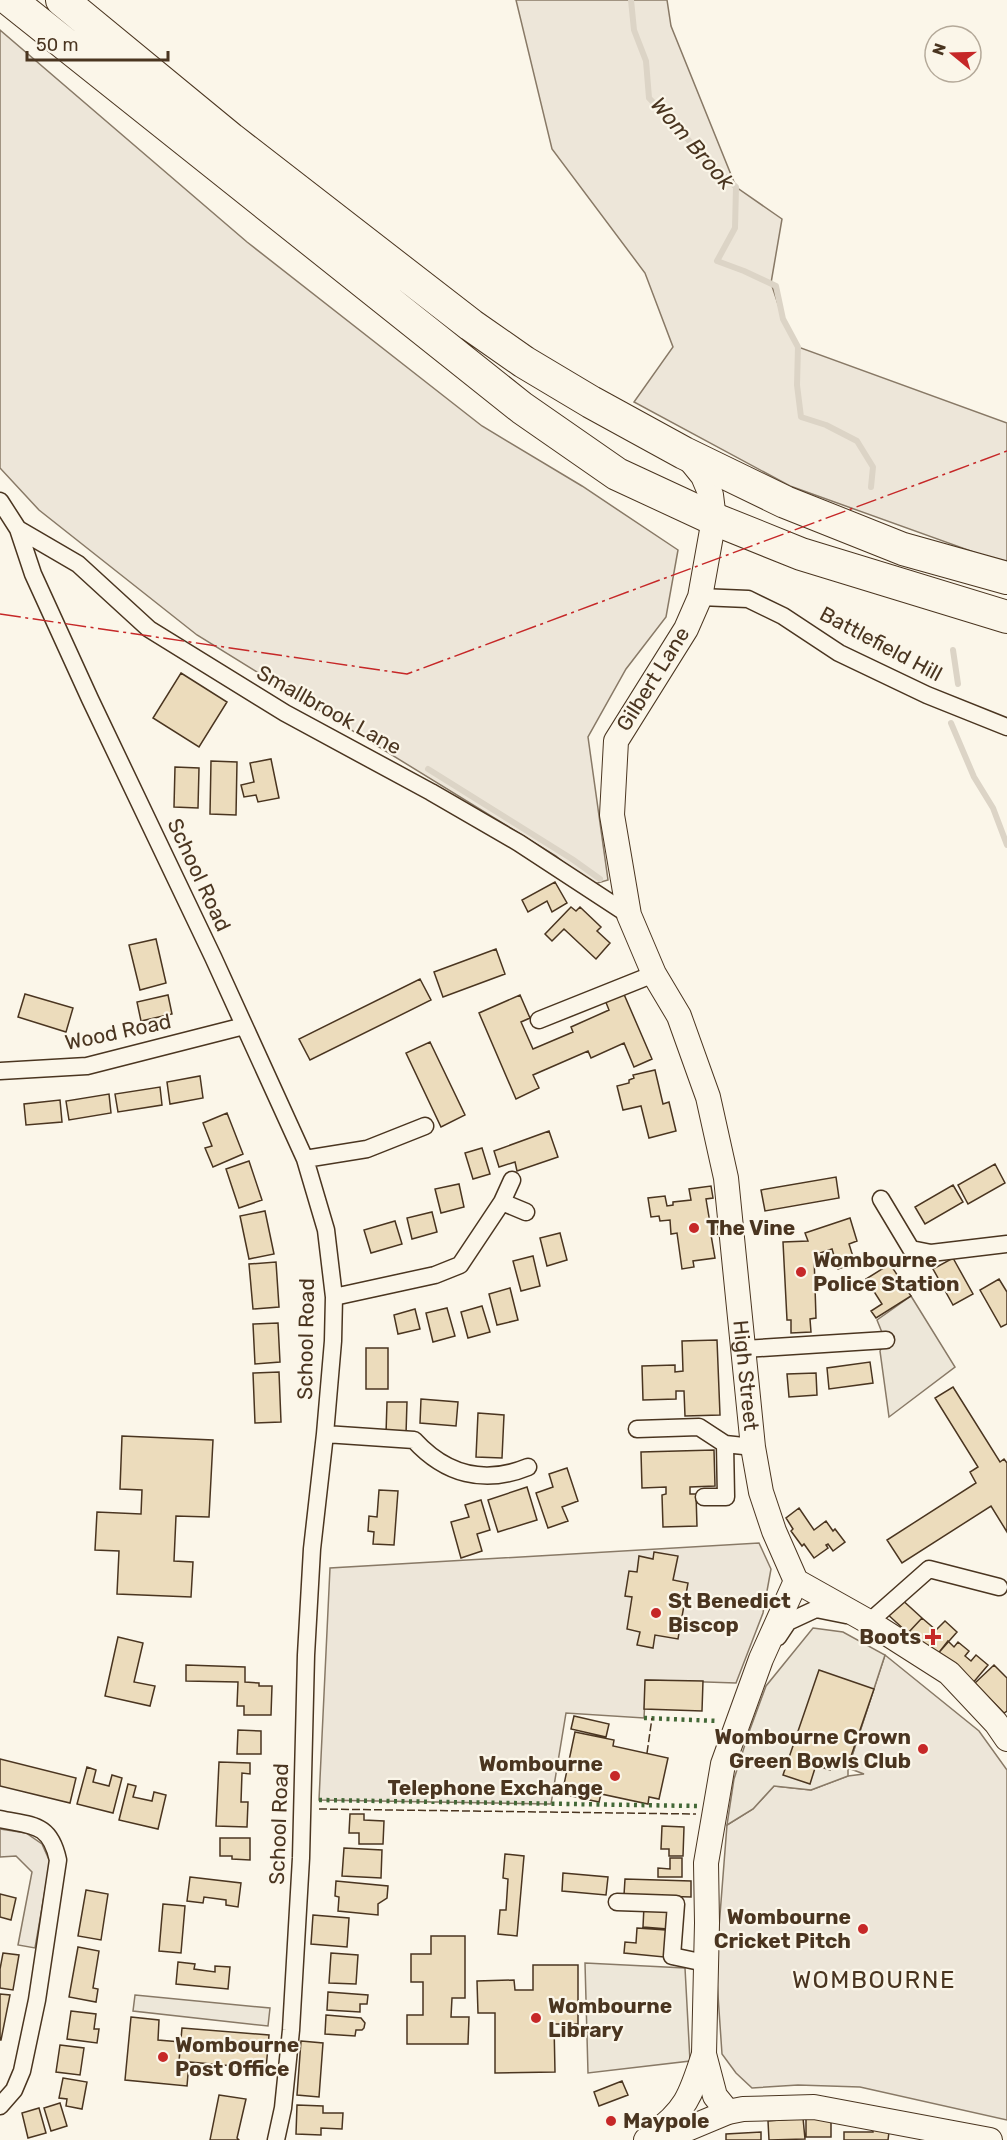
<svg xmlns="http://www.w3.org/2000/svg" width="1007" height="2140" viewBox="0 0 1007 2140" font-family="Rubik,sans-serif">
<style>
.green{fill:#ede6d9;stroke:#887966;stroke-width:1.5}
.parking{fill:#ede7d9;stroke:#887966;stroke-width:1.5}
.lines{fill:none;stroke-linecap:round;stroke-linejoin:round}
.stream{stroke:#dcd4c6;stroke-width:6}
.building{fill:#ecdcbc;stroke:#4a3520;stroke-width:1.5}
.street-casing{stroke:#4a3520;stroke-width:19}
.secondary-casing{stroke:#4a3520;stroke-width:26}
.highway-casing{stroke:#4a3520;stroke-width:34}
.street{stroke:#fbf6e9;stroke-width:16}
.secondary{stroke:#fbf6e9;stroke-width:24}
.highway{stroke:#fbf6e9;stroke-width:32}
.hedge{stroke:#436837;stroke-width:4.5;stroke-dasharray:3 4.5;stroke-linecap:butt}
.fence{stroke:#4a3520;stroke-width:1.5;stroke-dasharray:8 3;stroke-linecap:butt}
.power{stroke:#c62828;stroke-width:1.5;stroke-dasharray:21 4.5 3 4.5;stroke-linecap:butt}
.poi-dot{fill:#c62828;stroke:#fbf6e9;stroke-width:2}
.labels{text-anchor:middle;stroke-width:4.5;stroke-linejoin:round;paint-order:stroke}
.street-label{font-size:21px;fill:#4a3520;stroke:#fbf6e9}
.poi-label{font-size:21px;font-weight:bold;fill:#4a3520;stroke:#fbf6e9;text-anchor:start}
.water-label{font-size:22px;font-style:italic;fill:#4a3520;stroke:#fbf6e9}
.quarter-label{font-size:24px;letter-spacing:1.5px;fill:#4a3520;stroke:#fbf6e9}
</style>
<rect width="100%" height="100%" fill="#fbf6e9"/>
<path class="green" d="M516,0H667L671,26L736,187L782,219L771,283L783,319L798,347L1007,423V564L790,486L634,402L673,347L645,273L552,149Z
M0,30L247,242L482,426L582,486L678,550L666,617L626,669L588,737L608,880L591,885L556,856L197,635L39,510L0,468Z
M759,1543L771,1569L763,1613L736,1683L646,1680L644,1718L566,1713L551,1804L319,1800L330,1568Z
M885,1655L979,1731L1007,1770V2120L860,2087L798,2085L752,2088L736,2073L722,2054L716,1966L727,1825L753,1809L774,1786L811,1790L848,1776L864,1774L848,1768Z
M0,1829L26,1833L42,1844L50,1862L35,1948L18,1945L32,1872L16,1856L0,1857Z"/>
<path class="parking" d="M911,1296L955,1367L889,1417L880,1351L885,1340L877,1320Z
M813,1628L843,1632L885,1655L848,1768V1776L811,1790L774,1786L753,1809L727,1825L734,1779L749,1732L766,1686Z
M585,1963L685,1968L690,2061L588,2073Z
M135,1995L270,2008L268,2026L133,2011Z"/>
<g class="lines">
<path class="stream" d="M631,0L634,30L646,61L649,98L678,128L705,159L736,187L735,228L717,261L744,271L776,286L783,319L798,347L797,385L801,417L826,425L857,441L873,467L871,487
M953,650L958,684
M951,723L974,777L993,808L1007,845
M428,769L572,859L600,879"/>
</g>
<path class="building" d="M181,673L227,702L199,747L153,718Z
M271,759L279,798L258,802L256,795L244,797L241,785L254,782L250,763Z
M211,761L237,762L236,815L210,814Z
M175,767L199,768L198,808L174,807Z
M555,882L567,903L552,912L547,901L528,912L522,900Z
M571,907L576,911L580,907L601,927L597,931L610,943L596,959L564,929L552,941L545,934Z
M156,939L166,983L140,990L129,945Z
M496,949L505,974L443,997L434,972Z
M420,979L431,1000L310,1060L299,1039Z
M623,992L652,1059L634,1067L624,1043L591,1058L588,1051L533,1075L539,1088L516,1099L479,1013L520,995L530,1018L521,1022L533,1049L573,1032L571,1027L609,1010L605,1000Z
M25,994L73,1008L66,1032L18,1017Z
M168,995L172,1014L141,1021L137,1002Z
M430,1042L465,1115L441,1127L406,1053Z
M655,1070L663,1104L669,1102L676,1131L649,1138L641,1106L623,1110L617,1086L629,1083V1080L634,1078L633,1075Z
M200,1076L203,1098L170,1104L167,1082Z
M160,1087L162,1105L118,1112L115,1094Z
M109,1094L111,1113L69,1120L66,1101Z
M60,1100L62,1122L26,1125L24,1104Z
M227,1113L243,1154L213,1167L205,1148L212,1146L203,1123Z
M549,1131L558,1157L517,1171L515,1162L499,1167L494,1151Z
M482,1148L490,1174L473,1179L465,1153Z
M249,1161L262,1200L239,1208L226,1169Z
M995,1164L1005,1183L968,1204L958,1185Z
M836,1177L839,1198L765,1211L761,1190Z
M459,1184L464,1207L441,1213L435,1189Z
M953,1185L963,1202L925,1224L915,1207Z
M711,1186L713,1198L706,1199L710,1223L717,1222L719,1234L711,1235L715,1258L693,1261L694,1267L682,1269L677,1233L671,1234L670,1220L660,1221L659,1216L651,1217L648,1198L665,1196L667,1206L673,1205V1202L691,1200L689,1189Z
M265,1211L274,1254L249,1259L240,1216Z
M432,1212L437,1232L412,1239L407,1218Z
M850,1218L857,1241L849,1244L855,1263L838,1269L832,1249L814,1255L816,1318L810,1319L811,1332L791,1333V1320H787L783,1242L808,1241L805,1233Z
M395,1221L402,1244L371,1253L364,1230Z
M560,1233L567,1260L547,1266L540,1238Z
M533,1256L540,1286L521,1291L513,1261Z
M953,1258L973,1294L953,1305L933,1269Z
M276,1262L279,1307L253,1309L249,1264Z
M890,1264L911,1296L876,1318L871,1311L882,1304L866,1279Z
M999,1279L1007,1292V1324L1001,1327L980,1290Z
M510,1288L518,1320L497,1325L489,1294Z
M482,1306L490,1332L468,1338L461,1312Z
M447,1308L455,1336L433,1342L426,1313Z
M415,1309L420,1329L398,1334L394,1315Z
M278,1323L280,1362L255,1364L253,1324Z
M717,1340L720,1415L685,1416L684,1391H676V1399L643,1400L642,1366L675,1365V1372L683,1371L682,1341Z
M366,1348H388V1389H366Z
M870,1362L873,1383L829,1389L827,1368Z
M279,1372L281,1422L255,1423L253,1373Z
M816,1373L817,1395L789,1397L787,1374Z
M953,1387L1000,1462L1004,1459L1007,1463V1532L991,1506L902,1563L887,1540L976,1483L970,1472L978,1467L935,1398Z
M421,1399L458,1402L456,1426L420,1423Z
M387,1402H407L406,1434H386Z
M478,1413L504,1415L502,1458L476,1457Z
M122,1436L213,1440L209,1517L176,1516L174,1561L193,1562L191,1597L117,1594L119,1551L95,1550L97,1512L141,1514L142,1490L120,1489Z
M714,1450L715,1486L690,1487V1494H696L697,1526L663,1527L662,1495L666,1494V1487L642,1488L641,1452Z
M567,1468L578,1501L562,1507L568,1521L548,1528L536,1493L553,1487L549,1474Z
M527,1487L537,1520L498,1532L488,1500Z
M379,1490L398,1491L394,1545L373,1544L374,1532L368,1531L369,1516L377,1517Z
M481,1500L490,1530L477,1534L482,1551L461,1558L451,1522L469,1517L465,1505Z
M799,1508L814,1530L826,1521L833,1531L835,1529L845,1542L833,1551L828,1544L826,1545L828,1548L814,1558L804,1544L802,1546L791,1531L793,1529L786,1518Z
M654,1552L678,1556L673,1580L688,1583L678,1639L655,1635L653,1648L637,1645L640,1632L627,1629L632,1597L625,1596L629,1571L637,1572L639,1556L653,1559Z
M899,1597L922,1618L908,1633L885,1612Z
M922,1618L936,1630L945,1621L957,1632L935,1657L908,1633Z
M118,1637L143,1643L134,1682L155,1686L150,1706L105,1696Z
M948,1641L954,1647L958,1642L969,1651L965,1656L971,1661L976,1655L988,1665L972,1684L937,1655Z
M186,1665L245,1667V1682L259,1683V1686H272L271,1715H244V1706H237L238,1682L186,1681Z
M994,1665L1007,1678V1711L1004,1713L975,1683Z
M819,1670L874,1689L847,1768L832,1763L830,1770L816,1765L810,1784L783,1775Z
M645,1680L703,1681L702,1711L644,1709Z
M574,1716L609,1724L606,1737L571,1729Z
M238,1730L261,1731V1754H237Z
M575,1732L614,1740L613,1746L668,1758L659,1799L649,1797L648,1804L601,1794L599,1802L562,1794Z
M0,1759L76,1778L70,1803L0,1786Z
M219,1762L250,1763V1774L242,1773L241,1802H248L247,1827L216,1826Z
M87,1767L96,1770L93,1782L109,1786L112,1775L122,1778L113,1813L77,1804Z
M128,1784L136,1786L133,1797L152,1801L154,1792L166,1795L158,1829L119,1820Z
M350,1814H364V1820L384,1821L383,1844H359V1833H349Z
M662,1826L684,1827L683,1856H669V1849H661Z
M220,1838H250V1860L232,1859V1856H220Z
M344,1848L382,1850L381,1878L342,1876Z
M505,1854L524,1856L517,1936L498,1934L500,1910H506L508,1879L503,1878Z
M670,1858H682V1877H658V1868L670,1869Z
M563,1873L608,1877L606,1895L562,1891Z
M190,1877L241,1883L238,1907L226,1905V1900L204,1897L203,1903L187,1901Z
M625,1879L691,1881V1897L624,1895Z
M336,1881L388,1886L387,1898L378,1904V1915L338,1911L339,1897L335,1896Z
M86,1890L108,1894L101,1940L78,1936Z
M0,1894L16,1898L11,1920L0,1917Z
M163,1904L185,1906L181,1953L159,1951Z
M644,1906L670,1908L668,1929L643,1927Z
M313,1915L349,1918L347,1947L311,1944Z
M637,1928L666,1930L664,1957L624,1953L625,1942L636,1943Z
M431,1936H465V1998H452L451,2017H469L468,2044H407V2015H423V1982H411V1954H431Z
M78,1947L99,1951L93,1988L98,1989L96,2002L69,1997Z
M3,1953L19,1955L13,1990L0,1988V1969Z
M331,1953L358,1955L356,1984L329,1983Z
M178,1962L195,1964L194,1969L215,1972V1966L230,1967L228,1989L176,1984Z
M533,1965H578V2024H554L555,2072L495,2073V2013H478L477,1981L514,1980L515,1990H533Z
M328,1992L368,1995L367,2004H360V2012L327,2010Z
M0,1994L10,1995L1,2040H0Z
M71,2011L96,2014L94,2029H99L97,2043L67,2039Z
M326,2015L361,2018L365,2023L364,2028L362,2030H356L355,2036L325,2034Z
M131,2017L159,2020L158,2040L181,2042L179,2061L189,2062L187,2086L125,2080Z
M182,2028L269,2035L266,2069L179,2061Z
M301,2041L323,2043L319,2097L297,2095Z
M60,2045L84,2048L80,2075L56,2072Z
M63,2078L87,2082L82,2109L66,2106L67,2099L59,2098Z
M622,2081L628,2095L599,2106L594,2092Z
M219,2095L246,2099L237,2138L239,2140H210Z
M60,2103L67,2126L51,2131L44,2108Z
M297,2105L323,2106V2113H343L342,2129L321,2128V2135L296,2134Z
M39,2108L46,2133L28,2138L22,2113Z
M803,2118L805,2139L769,2140L768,2121Z
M806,2118H831V2137H806Z
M873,2130L889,2132L888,2140H844V2132H873Z
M761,2132V2140H726V2134Z"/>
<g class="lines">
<defs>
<path id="street" d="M0,501L18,529L33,574L90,699L213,957L305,1159L326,1230L334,1297L333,1341L325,1434L312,1549L306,1655L301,1858L291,2030L283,2108L276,2140
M18,529L78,564L149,629L285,713L431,792L519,843L629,915
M700,597L748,599L783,616L839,653L927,695L1007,727
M539,1020L654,974
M0,1071L87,1066L244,1026
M305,1159L367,1149L425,1126
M881,1199L911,1249L931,1253L1007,1244
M502,1202L526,1212
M334,1297L435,1275L460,1265L502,1202L512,1180
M744,1349L886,1340
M637,1429L699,1427L725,1444L753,1447
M325,1434L414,1440C445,1474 484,1485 528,1467
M704,1497H726L725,1444
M869,1622L929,1569L999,1587
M778,1637L788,1622L816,1609L846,1615
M0,1819C33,1826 50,1823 58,1860L37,2000L22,2071L14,2090L0,2106
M617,1902L676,1904L672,1956L705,1963"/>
<g id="secondary">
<path id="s1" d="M686,455L703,476L711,495L714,519L700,597L686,629L616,741L612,815L629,915L654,974L679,1016L708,1097L726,1178L753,1447L761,1492L774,1531L796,1581L869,1622L949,1673L996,1723L1007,1739"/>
<path d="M728,2112L715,2096L704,2054L707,1923L706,1863L723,1764L761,1659L796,1581"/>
<path d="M652,2135C687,2110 691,2094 704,2054"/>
<path d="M646,2140L680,2132L728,2112L743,2109L814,2107L990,2140"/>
</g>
<path id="highway" d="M10,0L522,408L617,474L714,519L801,554L1007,617
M62,0L231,139L471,325L524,362L591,402L684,453L785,502L903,549L1007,578"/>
</defs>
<use href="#street" class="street-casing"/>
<use href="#secondary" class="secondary-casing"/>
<use href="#highway" class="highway-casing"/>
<use href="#street" class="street"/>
<use href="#secondary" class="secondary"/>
<use href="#highway" class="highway"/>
<path class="hedge" d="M644,1718L718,1721
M319,1800L698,1806"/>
<path class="fence" d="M647,1753L652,1718
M319,1809L696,1814"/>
<path class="power" d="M0,614L407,674L1007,451"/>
</g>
<g class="poi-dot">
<circle cx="694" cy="1228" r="6"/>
<circle cx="801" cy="1272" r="6"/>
<circle cx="656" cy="1613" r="6"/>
<path d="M930 1628h6v6h6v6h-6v6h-6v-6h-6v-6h6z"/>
<circle cx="923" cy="1749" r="6"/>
<circle cx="615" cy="1776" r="6"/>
<circle cx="863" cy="1929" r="6"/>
<circle cx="536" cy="2018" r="6"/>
<circle cx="163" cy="2057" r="6"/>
<circle cx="611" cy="2121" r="6"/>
</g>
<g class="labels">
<g class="street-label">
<text transform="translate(881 644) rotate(28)" y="7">Battlefield Hill</text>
<text transform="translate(653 679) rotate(-58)" y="7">Gilbert Lane</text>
<text transform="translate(329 710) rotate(29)" y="7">Smallbrook Lane</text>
<text transform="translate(199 875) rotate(65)" y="7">School Road</text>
<text transform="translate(118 1032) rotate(-12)" y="7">Wood Road</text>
<text transform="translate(306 1339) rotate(-89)" y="7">School Road</text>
<text dy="7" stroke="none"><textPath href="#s1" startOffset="974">High Street</textPath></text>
<text transform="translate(279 1824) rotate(-88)" y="7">School Road</text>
</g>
<g class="poi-label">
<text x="706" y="1235">The Vine</text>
<text x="813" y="1267">Wombourne<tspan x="813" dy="24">Police Station</tspan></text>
<text x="668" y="1608">St Benedict<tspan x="668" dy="24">Biscop</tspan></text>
<text x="921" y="1644" text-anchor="end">Boots</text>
<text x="911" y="1744" text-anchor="end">Wombourne Crown<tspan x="911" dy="24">Green Bowls Club</tspan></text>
<text x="603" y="1771" text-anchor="end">Wombourne<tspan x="603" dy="24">Telephone Exchange</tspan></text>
<text x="851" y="1924" text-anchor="end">Wombourne<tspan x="851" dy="24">Cricket Pitch</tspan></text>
<text x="548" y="2013">Wombourne<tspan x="548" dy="24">Library</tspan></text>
<text x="175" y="2052">Wombourne<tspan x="175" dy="24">Post Office</tspan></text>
<text x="623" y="2128">Maypole</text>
</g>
<g class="water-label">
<text transform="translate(693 143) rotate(49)" y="8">Wom Brook</text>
</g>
<g class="quarter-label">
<text x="874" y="1988">WOMBOURNE</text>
</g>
</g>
<g transform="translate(953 54) rotate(289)"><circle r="28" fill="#fbf6e9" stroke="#b4a999" stroke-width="1.5"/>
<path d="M0-4.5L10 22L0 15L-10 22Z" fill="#c62828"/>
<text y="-9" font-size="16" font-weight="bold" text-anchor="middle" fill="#4a3520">N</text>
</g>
<path d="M27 51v9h141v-9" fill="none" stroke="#4a3520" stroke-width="3"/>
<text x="36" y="51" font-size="18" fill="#4a3520" stroke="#fbf6e9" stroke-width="4.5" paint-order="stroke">50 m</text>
</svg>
